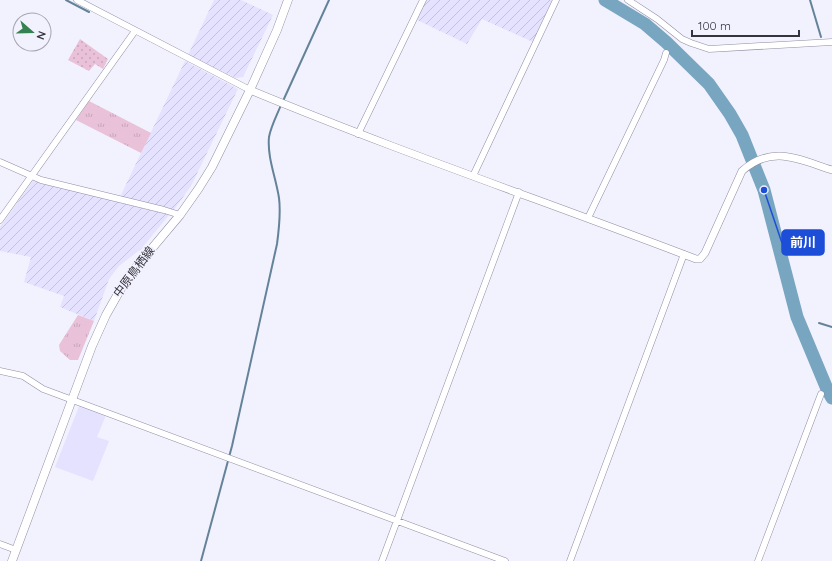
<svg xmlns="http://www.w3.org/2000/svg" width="832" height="561" viewBox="0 0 832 561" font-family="Quicksand,'Noto Sans JP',sans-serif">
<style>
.built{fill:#e4e2ff}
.industrial{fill:url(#industrial-furrows)}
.grass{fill:url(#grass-tufts)}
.park{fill:url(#park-dots)}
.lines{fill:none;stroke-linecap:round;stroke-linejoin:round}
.stream{stroke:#648399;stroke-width:2}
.river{stroke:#78a5c0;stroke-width:13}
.minor-casing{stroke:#8f8ea2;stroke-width:7}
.tertiary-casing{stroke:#8f8ea2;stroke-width:8}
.secondary-casing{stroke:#8f8ea2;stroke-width:9}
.minor{stroke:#fff;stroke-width:6}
.tertiary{stroke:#fff;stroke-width:7}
.secondary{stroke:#fff;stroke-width:8}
.labels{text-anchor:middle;stroke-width:3.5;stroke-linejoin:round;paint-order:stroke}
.street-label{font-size:12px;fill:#35343d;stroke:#f2f1fe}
.leader{fill:none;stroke:#1d4ed8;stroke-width:1.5}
.callout-dot{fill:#1d4ed8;stroke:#f2f1fe;stroke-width:1.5}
.callout{fill:#1d4ed8;stroke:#1d4ed8;stroke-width:1.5}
.callout-label{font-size:13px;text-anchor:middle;font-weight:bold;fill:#fff}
</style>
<defs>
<pattern id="industrial-furrows" width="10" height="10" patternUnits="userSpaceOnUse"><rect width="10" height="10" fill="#e4e2ff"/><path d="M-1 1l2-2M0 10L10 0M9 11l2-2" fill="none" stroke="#c4c2db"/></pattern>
<pattern id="grass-tufts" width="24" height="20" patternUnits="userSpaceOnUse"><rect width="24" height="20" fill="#e9c1d8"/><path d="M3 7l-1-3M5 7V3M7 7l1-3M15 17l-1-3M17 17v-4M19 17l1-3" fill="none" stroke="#c8a6ba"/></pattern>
<pattern id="park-dots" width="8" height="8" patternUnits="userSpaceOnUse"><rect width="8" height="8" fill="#e9c1d8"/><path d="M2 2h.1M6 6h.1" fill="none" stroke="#c8a6ba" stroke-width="1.8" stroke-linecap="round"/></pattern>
</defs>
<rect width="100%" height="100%" fill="#f2f1fe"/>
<path class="built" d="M80,404L106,415L97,437L109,441L93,481L55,467Z"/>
<path class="industrial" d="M214,0H241L273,15L243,77L236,78L188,55Z
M426,0H554L533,42L482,19L467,44L417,20Z
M185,61L238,89L191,186L173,211L120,197Z
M33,181L170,214L141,249L119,266L109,279L94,321L60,307L64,296L24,282L31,257L0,251V227Z"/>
<path class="grass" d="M89,101L151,133L141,153L76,120Z
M78,315L94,321L78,360H70L60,351L59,345Z"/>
<path class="park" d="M80,39L108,59L103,69L95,64L89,71L68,60Z"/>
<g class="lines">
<path class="stream" d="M66,0L89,12
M810,0L821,37
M283,101L329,0
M819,323L832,327
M201,561L232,446L277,244C279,229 281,213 279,198C276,178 267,157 269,137C271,126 277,115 281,105"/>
<path class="river" d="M605,0L645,24L666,42L709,84L730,114L742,135L764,190L797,317L827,389L832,398"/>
<defs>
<path id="minor" d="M77,0L250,90
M628,0L657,19L682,39L691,43L709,49L832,42
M358,134L423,0
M0,162L41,180L164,210L180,215
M473,176L556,0
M588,218L664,60L666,53
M0,220L135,31
M0,371L23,376L43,389L505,561
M0,544L16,550
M382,561L519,192
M570,561L684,254
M758,561L821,394"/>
<path id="tertiary" d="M250,90C397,151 547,202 696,259H700L705,253L742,171C772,144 800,160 832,170"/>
<path id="secondary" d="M12,561L92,346L106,315L127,278L180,215L199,188L212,167L250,90L277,30L288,0"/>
</defs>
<use href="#minor" class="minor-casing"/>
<use href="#tertiary" class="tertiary-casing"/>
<use href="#secondary" class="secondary-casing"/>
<use href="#minor" class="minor"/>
<use href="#tertiary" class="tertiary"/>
<use href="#secondary" class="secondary"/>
</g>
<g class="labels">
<g class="street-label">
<text transform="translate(134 272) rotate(-53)" y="4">中原鳥栖線</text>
</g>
</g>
<path class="leader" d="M764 190L782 243"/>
<circle class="callout-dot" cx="764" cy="190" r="4"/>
<rect class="callout" x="782" y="230" width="42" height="25" rx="4"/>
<g class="callout-label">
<text x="803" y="247">前川</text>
</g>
<g transform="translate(32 32) rotate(110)"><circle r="19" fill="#f2f1fe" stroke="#a6a5b1"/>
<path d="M0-3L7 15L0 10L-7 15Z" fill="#348252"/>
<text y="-6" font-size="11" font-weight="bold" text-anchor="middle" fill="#35343d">N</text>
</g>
<path d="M692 30v6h107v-6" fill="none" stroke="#35343d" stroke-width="2"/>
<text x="698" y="30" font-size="12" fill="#35343d" stroke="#f2f1fe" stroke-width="3" paint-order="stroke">100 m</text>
</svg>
